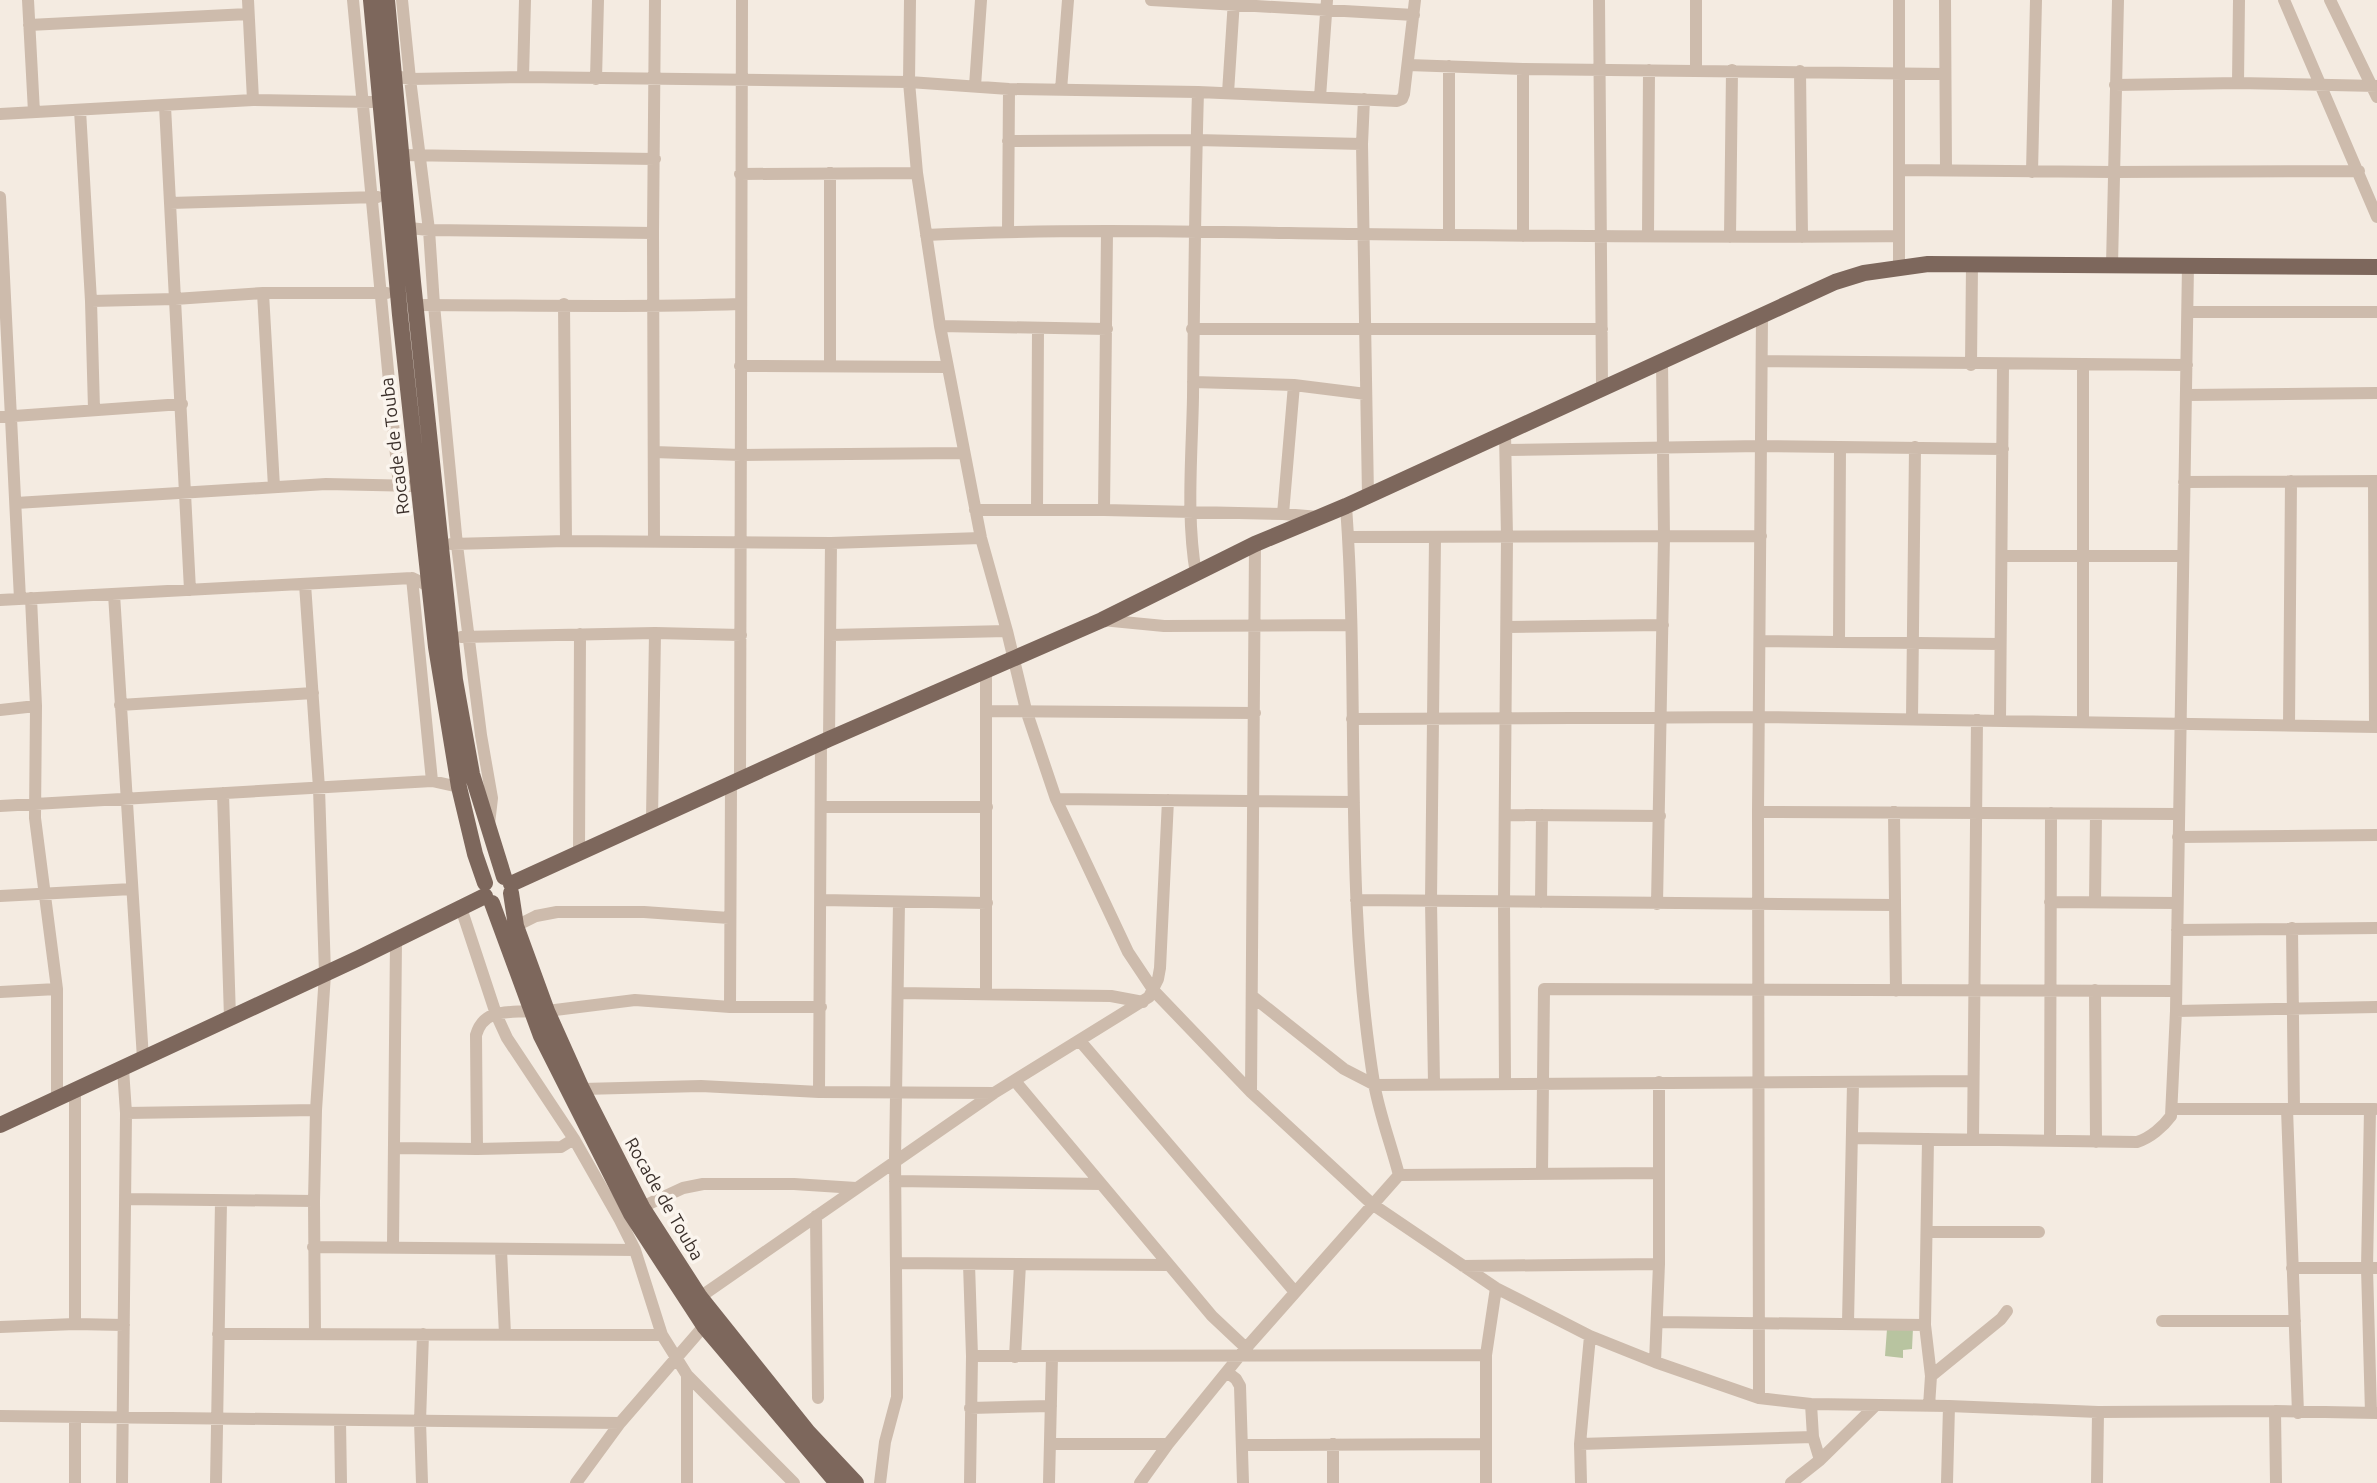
<svg xmlns="http://www.w3.org/2000/svg" width="2377" height="1483" viewBox="0 0 2377 1483" font-family="Ubuntu,sans-serif">
<style>
.green{fill:#b8c4a0}
.lines{fill:none;stroke-linecap:round;stroke-linejoin:round}
.minor{stroke:#cdbbac;stroke-width:12}
.major{stroke:#7d675c;stroke-width:16}
.labels{text-anchor:middle;stroke-width:7;stroke-linejoin:round;paint-order:stroke}
.street-label{font-size:18px;fill:#3b302b;stroke:#fbf5ee}
</style>
<rect width="100%" height="100%" fill="#f4ebe1"/>
<path class="green" d="M1913,1328L1912,1349L1903,1350V1358L1885,1356L1887,1329Z"/>
<g class="lines">
<path class="minor" d="M28,0L34,112
M248,0L253,100
M353,0L399,487
M402,0L410,79L429,230L434,305L457,545L481,735L492,798L489,824
M910,0L909,82L917,173L940,326L981,538L1007,631L1026,710L1056,799L1128,952L1154,991L1251,1092L1372,1204L1496,1288L1590,1336L1655,1362L1759,1398L1811,1404L1949,1406L2098,1412L2275,1411L2377,1413
M1151,0L1414,15
M1599,0L1602,387
M1945,0L1946,170
M2284,0L2377,217
M2330,0L2377,97
M29,25L248,14
M1408,65L1523,69L1945,74
M1449,66V234
M1523,69V236
M1696,70V0
M1800,71L1802,237
M395,76L410,79L523,77L909,82L1009,89L1198,92L1397,101L1402,99L1404,94L1415,0
M523,77L525,0
M596,79L598,0
M2238,83L2239,0
M2115,85L2238,83L2377,86
M975,86L981,0
M1061,90L1068,0
M1228,93L1234,0
M1320,97L1327,0
M1364,99L1362,144L1368,496
M165,106L190,590
M80,110L91,301L94,409
M0,114L253,100L372,102
M1008,141L1196,140L1362,144
M401,155L655,159
M1900,170L2113,172L2359,171
M2032,172L2036,0
M830,173V366
M740,174L917,173
M0,197L20,599
M170,203L378,197
M409,228L429,230L653,233
M1008,231L1009,89
M926,235C1069,228 1212,232 1354,234C1536,236 1718,238 1899,236
M1648,236L1649,70
M1730,237L1732,70
M2112,265L2118,0
M1899,268V0
M263,293L274,487
M91,301L175,299L263,293H387
M564,304L566,541
M416,305C524,305 632,308 740,304
M2188,312H2377
M940,326L1107,329
M1192,329H1602
M1763,361L2187,365
M1971,365L1972,265
M740,366L947,367
M1193,382L1294,385L1366,394
M2187,395L2377,393
M0,417L182,404
M1505,433L1507,537L1504,902L1505,1083
M1507,450L1761,446L2003,449
M654,452L741,455L964,453
M2374,481L2375,727
M2184,482L2377,481
M16,503L326,484L419,486
M1037,509L1038,329
M975,510H1104L1283,514L1319,517
M1104,510L1107,232
M1283,514L1294,385
M1348,537L1761,536
M654,542L653,233L655,0
M451,544L566,541L831,543L981,538
M2002,556H2183
M1196,574C1186,516 1192,455 1193,397C1194,295 1195,193 1198,92
M412,578L432,781
M305,584L319,788L325,974L316,1110L314,1201L315,1334
M114,594L143,1059
M31,598L36,706L35,818L57,989V1099
M0,600L412,578L429,586
M1102,620L1164,626L1350,625
M1507,627L1663,625
M830,635L1007,631
M461,637L655,633L741,635
M1760,641L2000,644
M1839,642L1840,447
M986,671V993
M120,705L313,693
M0,710L36,706
M986,711L1255,713
M1352,719L1760,717L2377,727
M1912,719L1915,447
M2000,720L2003,365
M2083,721V365
M2289,725L2291,481
M829,739L831,543
M740,780L742,0
M223,793L230,1018
M1056,799L1354,802
M0,806L432,781L459,787
M821,807H987
M1758,812L2179,814
M1894,812L1896,991
M1505,815L1660,816
M652,819L655,633
M2178,837L2377,835
M579,854L580,634
M0,896L132,889
M821,900L987,903
M1356,900L1894,905
M1541,902L1542,815
M2050,902L2177,903
M2095,902L2096,814
M1657,904L1664,537L1662,360
M461,908L496,1014L507,1038L574,1139L620,1220L635,1250L662,1335L687,1375L794,1483
M516,926L536,916L557,912H644L729,918
M2292,928L2294,1109
M2177,930L2377,928
M2095,990L2096,1142
M0,992L57,989
M898,993L1111,996L1143,1002
M1252,996L1344,1069L1375,1085L1973,1081
M730,1007L731,784
M547,1011L635,1000L730,1007H821
M2176,1011L2377,1007
M1080,1041L1295,1292
M1015,1081L1212,1316L1246,1348
M1434,1083L1431,901L1435,538
M582,1089L701,1086L819,1092L994,1093
M819,1092L821,743
M1251,1092L1255,544
M2173,1109H2375
M2287,1109L2298,1413
M2370,1109L2367,1268L2371,1413
M126,1113L316,1110
M1852,1138L2137,1142C2150,1138 2163,1127 2171,1116L2176,1011L2188,265
M1928,1139L1925,1325L1931,1376L1929,1406
M1973,1139L1977,720
M2050,1140L2051,813
M395,1148L477,1149L561,1147L574,1139
M477,1149L476,1035C484,1008 507,1013 531,1011
M1542,1173L1544,989L2175,991
M1399,1175L1659,1173
M895,1181L1101,1184
M125,1199L314,1201
M642,1207L683,1188L703,1184H794L856,1188
M816,1216L818,1398
M1927,1232H2039
M393,1246L396,940
M313,1247L635,1250
M501,1250L505,1334
M897,1263L1168,1265
M969,1264L972,1356L970,1483
M1463,1266L1659,1264
M2292,1268H2377
M700,1297L994,1093L1149,997L1158,979L1160,968L1168,800
M2162,1321H2295
M1657,1322L1925,1325
M1848,1323L1853,1083
M75,1324V1091
M0,1327L75,1324L124,1325
M218,1334L662,1335
M972,1356L1486,1355
M1015,1357L1020,1264
M1655,1362L1659,1264V1082
M1227,1372L1236,1379L1240,1386L1243,1483
M1931,1376L2001,1319L2007,1311
M1759,1398L1758,812L1762,314
M1811,1404L1813,1437L1820,1460
M970,1408L1051,1406
M2275,1411L2276,1483
M0,1416L620,1423
M75,1417V1483
M340,1420L341,1483
M1050,1444H1168
M1580,1444L1813,1437
M1242,1445L1484,1444
M122,1483L126,1113L123,1069
M216,1483L221,1202
M422,1483L420,1421L423,1334
M576,1483L620,1423L704,1326
M687,1483V1375
M880,1483L885,1442L897,1397V1380L895,1160L899,902
M1049,1483L1052,1357
M1140,1483L1168,1444L1246,1348L1399,1175C1391,1144 1379,1113 1374,1083C1343,892 1360,698 1346,506
M1333,1483V1444
M1486,1483V1355L1496,1288
M1581,1483L1580,1444L1590,1336
M1791,1483L1820,1460L1876,1405
M1947,1483L1949,1406
M2097,1483L2098,1412"/>
<path class="major" d="M371,0L400,315L436,647L459,787L475,854L485,883
M387,0L413,282L455,680L472,774L504,877
M511,884L829,739L1102,620L1255,544L1346,506L1835,282L1864,273L1928,264L2377,267
M511,893L516,926L547,1011L582,1089L642,1207L700,1297L808,1432L856,1483
M492,903L541,1036L631,1214L704,1326L837,1483
M0,1125L359,958L485,896"/>
</g>
<g class="labels">
<g class="street-label">
<text transform="translate(395 446) rotate(-97)" y="6">Rocade de Touba</text>
<text transform="translate(664 1199) rotate(60)" y="6">Rocade de Touba</text>
</g>
</g>
</svg>
